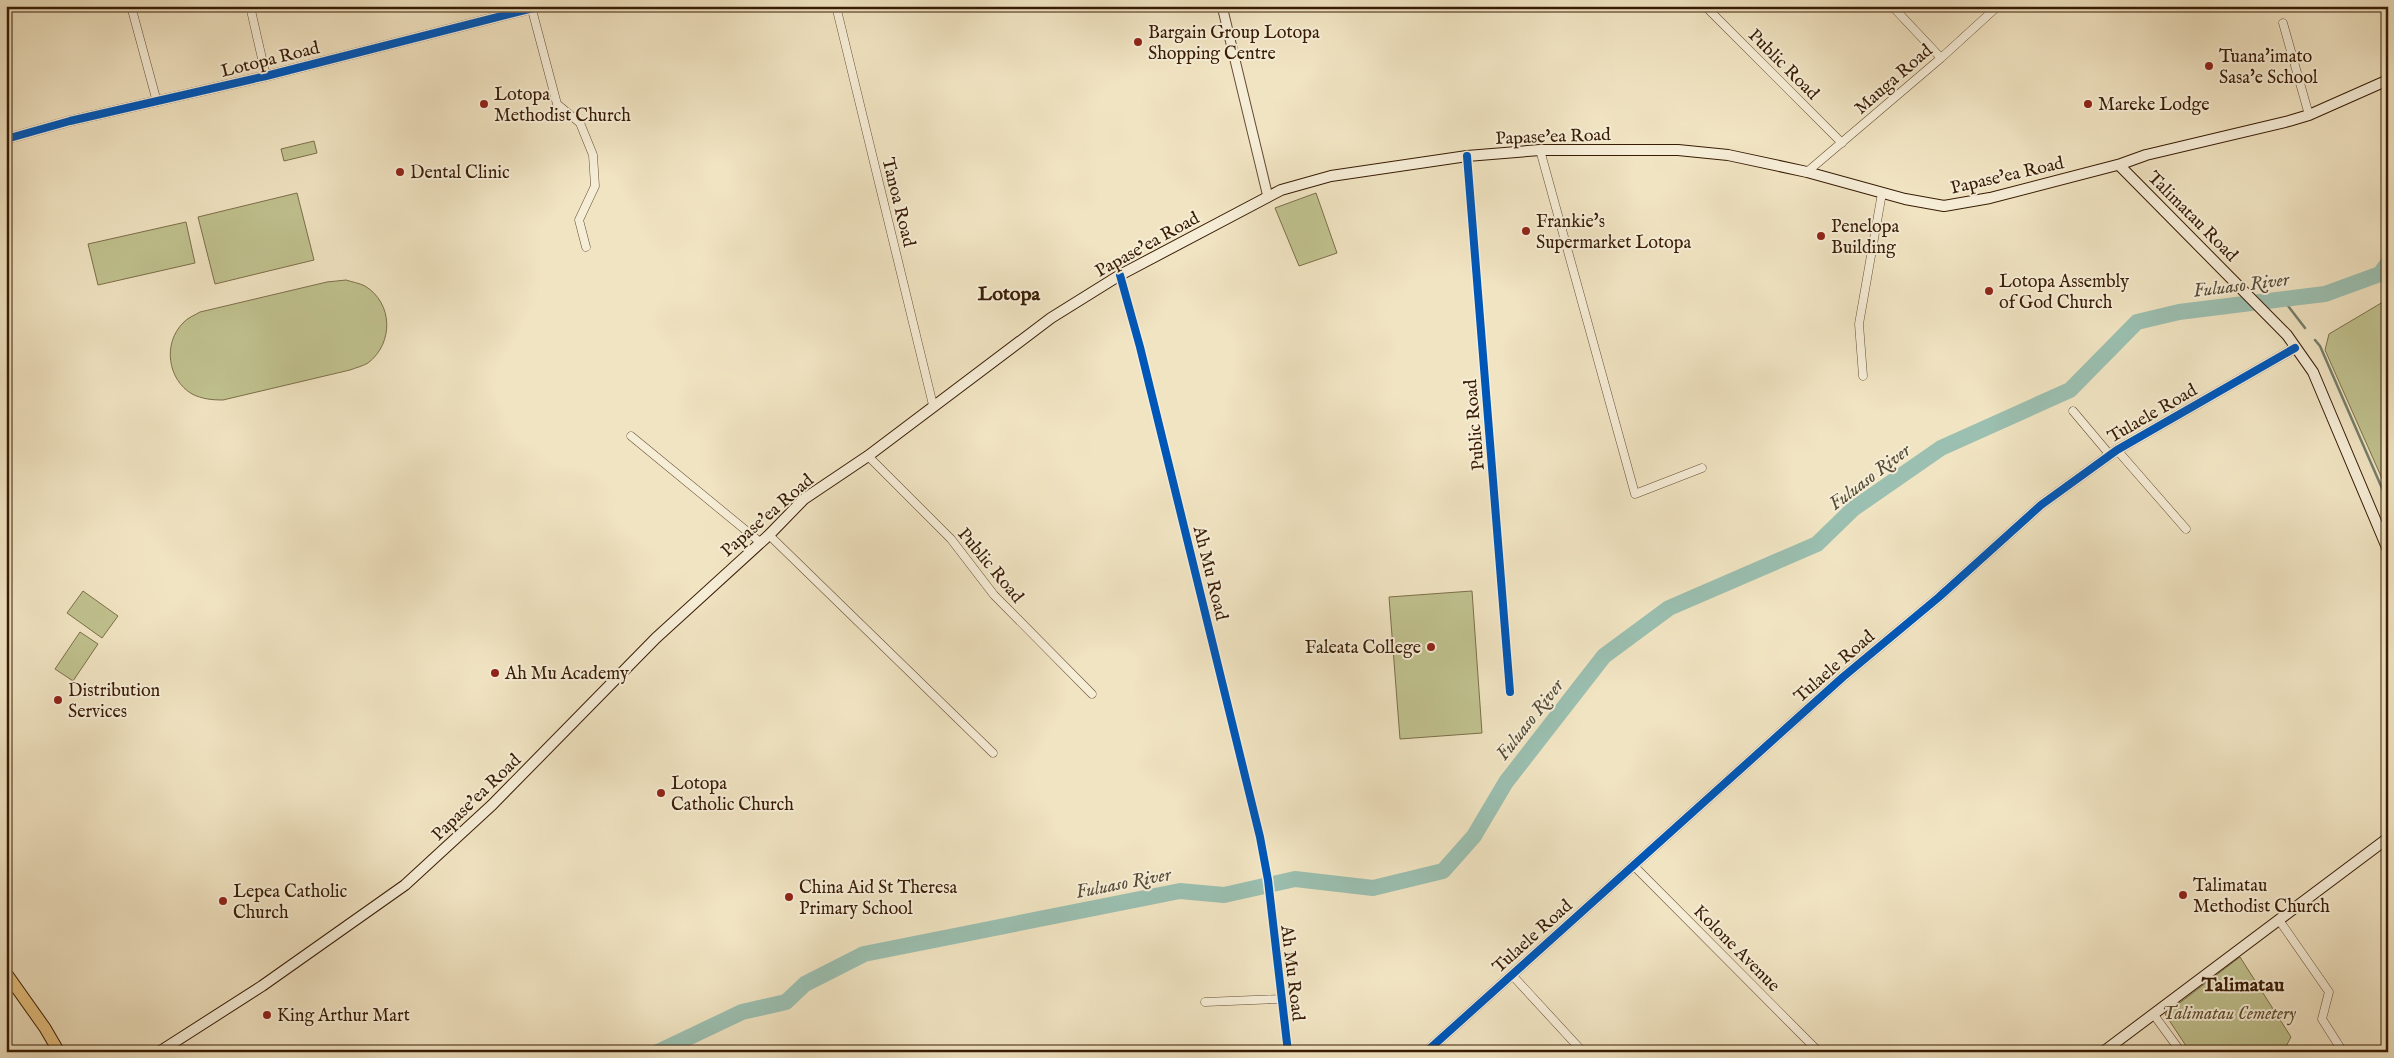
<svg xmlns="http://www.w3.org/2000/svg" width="2394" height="1058" viewBox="0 0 2394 1058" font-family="'IM FELL English',serif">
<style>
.green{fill:#c0c28f;stroke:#7c6f4a}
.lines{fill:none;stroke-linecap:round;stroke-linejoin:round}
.stream{stroke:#737e6b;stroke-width:2.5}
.river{stroke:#9bbfb0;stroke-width:16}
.minor-casing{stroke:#664e34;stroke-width:9}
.tertiary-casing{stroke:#664e34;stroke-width:11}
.secondary-casing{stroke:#381c04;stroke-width:12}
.primary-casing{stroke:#381c04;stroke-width:13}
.minor{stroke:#f6edd7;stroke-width:8}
.tertiary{stroke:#f6edd7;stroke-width:9}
.secondary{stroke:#f6edd7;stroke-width:10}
.primary{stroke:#e8c281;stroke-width:11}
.cycleway-casing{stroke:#f6edd7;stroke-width:11}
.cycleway{stroke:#0057b8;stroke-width:8}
.poi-dot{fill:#8f2418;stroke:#f6edd7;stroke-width:2}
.labels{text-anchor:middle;stroke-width:4;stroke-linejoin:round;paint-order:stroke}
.poi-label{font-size:18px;fill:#381c04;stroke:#f6edd7;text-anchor:start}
.street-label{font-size:18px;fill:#381c04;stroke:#f6edd7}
.park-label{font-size:18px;font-style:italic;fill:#614e2e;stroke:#f6edd7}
.water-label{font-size:19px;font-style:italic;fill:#564d38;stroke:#f6edd7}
.quarter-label{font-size:20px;font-weight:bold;fill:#381c04;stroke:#f6edd7}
</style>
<rect width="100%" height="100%" fill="#f1e4c2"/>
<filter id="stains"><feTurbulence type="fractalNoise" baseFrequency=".004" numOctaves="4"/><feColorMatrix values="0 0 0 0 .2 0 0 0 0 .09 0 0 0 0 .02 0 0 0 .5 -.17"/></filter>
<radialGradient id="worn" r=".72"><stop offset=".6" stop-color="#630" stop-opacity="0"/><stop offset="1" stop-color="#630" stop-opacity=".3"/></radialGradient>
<path class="green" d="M314,141L317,153L284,161L281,149Z
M297,193L314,260L215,284L198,217Z
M1316,193L1337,253L1299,266L1275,208Z
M186,222L195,263L98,285L88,244Z
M346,280C352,282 359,283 365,286C393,303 394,343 368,363C363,366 355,368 350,370L223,400C212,400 202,399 192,394C167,379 163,343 183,323C187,318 195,315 200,312L327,282Z
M2388,299V492L2325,350L2329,334Z
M83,591L118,616L102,638L67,613Z
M1472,591L1482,733L1400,739L1389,597Z
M80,632L98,644L73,681L55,669Z
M2240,957L2291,1037L2283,1052H2190L2165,1014Z"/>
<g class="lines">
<path class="stream" d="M2282,298L2305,328
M2315,340L2320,346L2388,502"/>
<path class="river" d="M658,1052L742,1012L786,1002L805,984L864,954L1180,891L1224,895L1295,879L1373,888L1443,871L1474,836L1506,782L1604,656L1669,608L1817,544L1853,509L1941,448L2070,390L2137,322L2179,312L2325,294L2380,274L2388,263"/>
<defs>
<path id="minor" d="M131,6L157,102
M250,6L266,76
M531,6L557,104L580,123L593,155L595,186L579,220L586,247
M836,6L933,405
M1705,6L1842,143
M1892,6L1941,58
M2283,23L2309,115
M1540,150L1635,494L1702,468
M1467,156L1510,692
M1807,172L1941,58L1998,6
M1120,275L1140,347L1260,837L1268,880L1288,1052
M1863,376L1859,324L1882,193
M2073,411L2110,455
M631,436L760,542
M2117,450L2186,529
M868,456L951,539L994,595L1092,694
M769,535L993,753
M1633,865L1819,1052
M2279,920L2329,992L2322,1019L2343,1052
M1512,975L1583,1052
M1205,1002L1281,999
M2154,1015L2181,1052"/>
<path id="tertiary" d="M1222,6L1268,197
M6,139L70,121L266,76L541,6
M1426,1052L1843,677L1939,597L2041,505L2117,450L2295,348"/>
<path id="secondary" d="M2119,165L2287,335L2313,372L2388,550
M159,1052L262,986L405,885L492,805L656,638L769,535L804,499L868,456L1051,318L1120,275L1281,190L1331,176L1467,156L1540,150H1678L1728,155L1807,172L1905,199L1944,206L1990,198L2121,164L2146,155L2289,121L2309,115L2388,80
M2103,1052L2388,838"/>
<path id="primary" d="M6,973L45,1028L59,1052"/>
</defs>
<use href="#minor" class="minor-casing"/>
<use href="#tertiary" class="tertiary-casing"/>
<use href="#secondary" class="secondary-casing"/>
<use href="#primary" class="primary-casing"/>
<use href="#minor" class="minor"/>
<use href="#tertiary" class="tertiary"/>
<use href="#secondary" class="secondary"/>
<use href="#primary" class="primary"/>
<defs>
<path id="cycleway" d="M6,139L70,121L266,76L541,6
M1467,156L1510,692
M1120,275L1140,347L1260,837L1268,880L1288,1052
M1426,1052L1843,677L1939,597L2041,505L2117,450L2295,348"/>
</defs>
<use href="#cycleway" class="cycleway-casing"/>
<use href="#cycleway" class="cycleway"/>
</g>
<g class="poi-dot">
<circle cx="1138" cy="42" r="5"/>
<circle cx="2209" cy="66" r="5"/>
<circle cx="484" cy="104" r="5"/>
<circle cx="2088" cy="104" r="5"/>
<circle cx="400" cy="172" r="5"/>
<circle cx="1526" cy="231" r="5"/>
<circle cx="1821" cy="236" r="5"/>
<circle cx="1989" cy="291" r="5"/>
<circle cx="1431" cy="647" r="5"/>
<circle cx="495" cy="673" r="5"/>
<circle cx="58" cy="700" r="5"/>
<circle cx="661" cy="793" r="5"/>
<circle cx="2183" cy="895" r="5"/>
<circle cx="789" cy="897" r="5"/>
<circle cx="223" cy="901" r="5"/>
<circle cx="267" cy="1015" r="5"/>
</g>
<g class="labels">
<g class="poi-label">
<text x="1148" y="38">Bargain Group Lotopa<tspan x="1148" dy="21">Shopping Centre</tspan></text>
<text x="2219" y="62">Tuana'imato<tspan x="2219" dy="21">Sasa'e School</tspan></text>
<text x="494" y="100">Lotopa<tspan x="494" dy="21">Methodist Church</tspan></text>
<text x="2098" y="110">Mareke Lodge</text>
<text x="410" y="178">Dental Clinic</text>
<text x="1536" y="227">Frankie's<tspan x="1536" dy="21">Supermarket Lotopa</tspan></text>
<text x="1831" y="232">Penelopa<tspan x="1831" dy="21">Building</tspan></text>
<text x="1999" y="287">Lotopa Assembly<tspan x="1999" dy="21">of God Church</tspan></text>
<text x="1421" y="653" text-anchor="end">Faleata College</text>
<text x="505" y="679">Ah Mu Academy</text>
<text x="68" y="696">Distribution<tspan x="68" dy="21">Services</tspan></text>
<text x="671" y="789">Lotopa<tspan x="671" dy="21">Catholic Church</tspan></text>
<text x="2193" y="891">Talimatau<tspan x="2193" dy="21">Methodist Church</tspan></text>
<text x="799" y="893">China Aid St Theresa<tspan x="799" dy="21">Primary School</tspan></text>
<text x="233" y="897">Lepea Catholic<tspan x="233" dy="21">Church</tspan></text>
<text x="277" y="1021">King Arthur Mart</text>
</g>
<g class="street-label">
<text transform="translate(270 59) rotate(-14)" y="6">Lotopa Road</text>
<text transform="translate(1784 64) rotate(45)" y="6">Public Road</text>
<text transform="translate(1893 79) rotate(-41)" y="6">Mauga Road</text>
<text transform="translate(1553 136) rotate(-2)" y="6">Papase'ea Road</text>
<text transform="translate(2007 175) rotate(-13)" y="6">Papase'ea Road</text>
<text transform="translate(899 202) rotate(76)" y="6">Tanoa Road</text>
<text transform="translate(2193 216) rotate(45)" y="6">Talimatau Road</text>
<text transform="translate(1147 244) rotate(-29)" y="6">Papase'ea Road</text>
<text transform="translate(2152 413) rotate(-30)" y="6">Tulaele Road</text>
<text transform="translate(1474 425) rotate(-95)" y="6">Public Road</text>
<text transform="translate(767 515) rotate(-41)" y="6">Papase'ea Road</text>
<text transform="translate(991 565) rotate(50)" y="6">Public Road</text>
<text transform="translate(1211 573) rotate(76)" y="6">Ah Mu Road</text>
<text transform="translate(1834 666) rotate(-41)" y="6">Tulaele Road</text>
<text transform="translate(476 797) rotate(-44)" y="6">Papase'ea Road</text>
<text transform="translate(1532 936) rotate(-42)" y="6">Tulaele Road</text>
<text transform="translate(1737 948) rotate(45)" y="6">Kolone Avenue</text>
<text transform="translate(1293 973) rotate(83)" y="6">Ah Mu Road</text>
</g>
<g class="park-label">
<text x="2229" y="1019">Talimatau Cemetery</text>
</g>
<g class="water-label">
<text transform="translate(2241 284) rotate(-7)" y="7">Fuluaso River</text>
<text transform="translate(1869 476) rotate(-37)" y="7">Fuluaso River</text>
<text transform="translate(1529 719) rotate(-52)" y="7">Fuluaso River</text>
<text transform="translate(1123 882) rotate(-11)" y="7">Fuluaso River</text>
</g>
<g class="quarter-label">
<text x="1009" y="300">Lotopa</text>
<text x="2243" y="991">Talimatau</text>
</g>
</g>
<rect width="2394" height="1058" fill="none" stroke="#f1e4c2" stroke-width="25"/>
<rect x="8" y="8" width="2379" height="1043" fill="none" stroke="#381c04" stroke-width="2.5"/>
<rect x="12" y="12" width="2369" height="1033" fill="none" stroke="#381c04"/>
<rect width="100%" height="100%" filter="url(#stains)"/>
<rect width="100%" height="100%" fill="url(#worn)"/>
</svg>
